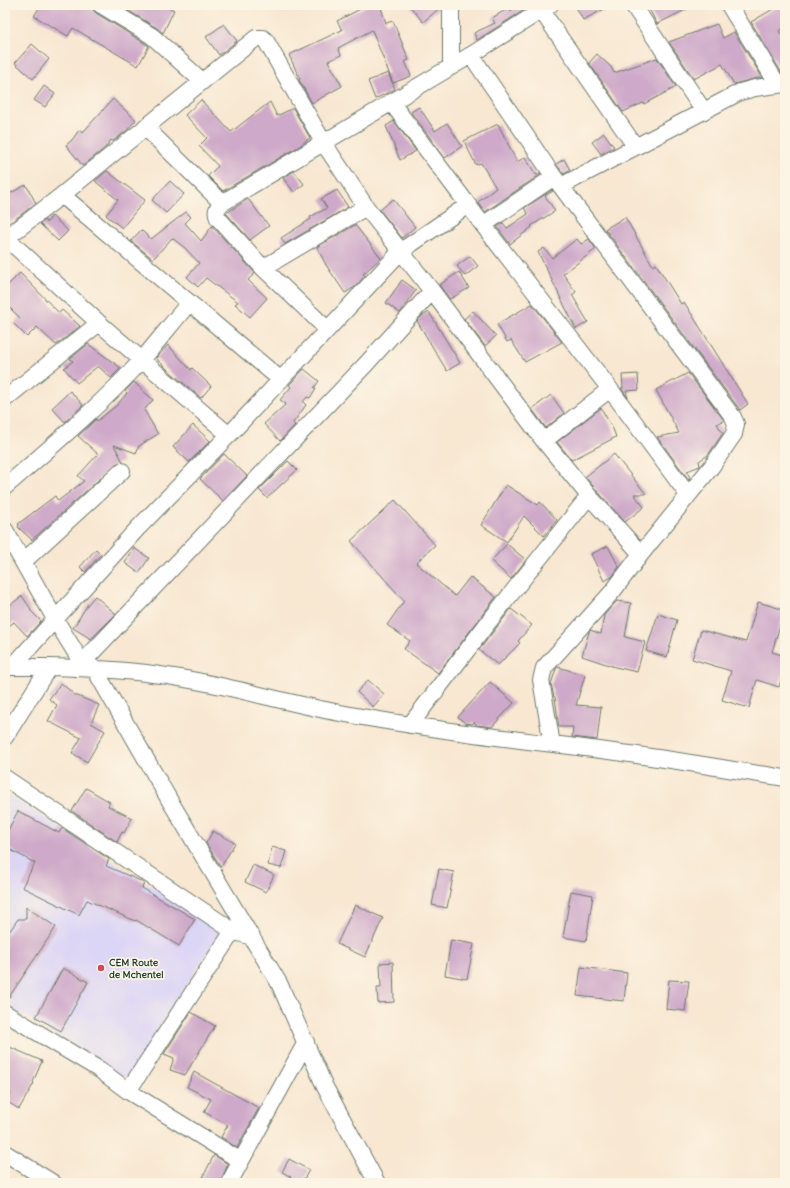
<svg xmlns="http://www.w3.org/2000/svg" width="790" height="1188" viewBox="0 0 790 1188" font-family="Delius,sans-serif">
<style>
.built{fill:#dcd6f6}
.building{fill:#cea9c9}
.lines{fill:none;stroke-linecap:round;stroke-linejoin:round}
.minor-casing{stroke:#6b786b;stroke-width:18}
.minor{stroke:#fff;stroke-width:16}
.poi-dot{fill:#d1495b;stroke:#fcf5e5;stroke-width:1.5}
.labels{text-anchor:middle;stroke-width:3.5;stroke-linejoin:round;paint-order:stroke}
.poi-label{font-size:10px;font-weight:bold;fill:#1f3d34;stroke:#fcf5e5;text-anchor:start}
</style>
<rect width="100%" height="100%" fill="#fcf5e5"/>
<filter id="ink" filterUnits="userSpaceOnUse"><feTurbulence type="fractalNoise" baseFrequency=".025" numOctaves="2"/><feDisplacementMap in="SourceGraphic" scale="8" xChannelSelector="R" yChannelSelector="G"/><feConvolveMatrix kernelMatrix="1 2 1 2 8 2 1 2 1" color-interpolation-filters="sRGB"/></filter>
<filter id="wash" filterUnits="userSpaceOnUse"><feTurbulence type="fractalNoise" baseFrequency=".012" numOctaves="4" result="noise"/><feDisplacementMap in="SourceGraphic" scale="16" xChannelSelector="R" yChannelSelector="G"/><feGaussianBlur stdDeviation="0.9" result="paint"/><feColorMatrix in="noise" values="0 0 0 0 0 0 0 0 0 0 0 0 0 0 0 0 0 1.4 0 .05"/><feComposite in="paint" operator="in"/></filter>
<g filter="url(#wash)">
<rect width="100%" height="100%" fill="#f8e7d1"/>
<path class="built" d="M5,793L221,931L127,1078L5,1004Z"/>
<g id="blocks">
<path class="building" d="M41,5H92L93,10L96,13L149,46L138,66L73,28L68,36L34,16Z
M119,5H164L174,10L163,33L157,28Z
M368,5H380L386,23L393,21L409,60L405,61L411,76L393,83L372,30L338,48L341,55L328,61L342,86L312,103L299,80L300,79L289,55L342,30L337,21Z
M409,5H442V6L423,22Z
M518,5H532L477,40L474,33L495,23L492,18L509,8L511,11Z
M575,5H612L583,20Z
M647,5H695L657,24Z
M780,5H785V27L779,31L785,42V75H783L751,22Z
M224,24L237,41L219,55L206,37Z
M717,24L723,38L734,32L762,77L734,84L722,64L694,79L669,42Z
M32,44L49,59L33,79L15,63Z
M597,54L611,67L614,73L657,58L676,87L644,104L643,103L623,112L589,63Z
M388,73L395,89L375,99L368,81Z
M44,86L55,94L45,107L34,100Z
M113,99L136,120L126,131L113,141L111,140L106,147L83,166L66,145L72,140L79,130L83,132Z
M201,100L231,132L270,102L277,116L293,108L310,138L298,147L223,191L208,176L218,166L199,146L207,138L185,115Z
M419,107L435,131L447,123L462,146L445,158L411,112Z
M394,121L416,151L400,160L386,126Z
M498,124L517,162L525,157L536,175L540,173L541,174L485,212L478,202L496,188L481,163L476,165L464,141Z
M604,133L614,147L601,154L592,142Z
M564,159L570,170L564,174L556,164Z
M107,171L145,200L122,228L106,215L118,200L95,181Z
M294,171L304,184L294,192L283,178Z
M170,181L184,194L166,213L152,200Z
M26,185L36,203L14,220L5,225V196Z
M337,190L348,207L285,244L281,238L311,219L310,217L327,208L321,199Z
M552,190L553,191L545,196L555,211L531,226L532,227L510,244L497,227L503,223L507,228L528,214L524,208Z
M248,199L269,226L250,240L226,213Z
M393,199L415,227L402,238L380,210Z
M186,212L191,217L185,223L201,241L212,226L255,273L248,280L267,298L250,317L235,304L238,302L206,278L198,287L187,277L199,263L185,248L172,238L153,259L131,241L141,230L151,239Z
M52,216L68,231L58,241L40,224L45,220L46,223Z
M625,217L653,266L656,264L681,304L684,302L748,404L740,410L605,229Z
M355,225L381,258L363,274L365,276L355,287L345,293L326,265L317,247Z
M577,239L581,244L589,239L596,249L563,274L576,292L572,295L588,322L576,329L538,252L544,248L552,258Z
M470,256L478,266L465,276L457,266Z
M459,272L469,288L450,299L439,285Z
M20,273L59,313L62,310L80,326L56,345L37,327L27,337L14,324L20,318L5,303V288Z
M402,280L416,290L400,313L386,303Z
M532,304L562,342L525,362L511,340L507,342L497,324Z
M473,311L496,336L485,346L464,319Z
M429,312L460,363L447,371L417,321L422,316Z
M88,344L121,368L111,378L98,366L77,383L64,368L73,361L70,359Z
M168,345L191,370L192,368L211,386L201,398L167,369L156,358Z
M304,369L319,381L314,388H316L310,398L307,397L303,402L306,405L293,423L295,425L280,441L264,424L286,404L280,400L291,387L289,385Z
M688,373L724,420L717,424L723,433L708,455L699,461L700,466L687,471L690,478L689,480L657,437L679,433L656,390Z
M638,374L639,390L626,391L628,398L621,388H623L622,375Z
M134,382L153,400L144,410L158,434L139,446L136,453L114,445L123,462L116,464L32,540L18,527L19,525L18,524L55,496L58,501L84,481L78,476L98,454L78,436L96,419L97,421L117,405L127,393L125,391Z
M70,391L83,405L65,422L52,408Z
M551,395L564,413L546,428L532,409Z
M601,408L613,429L616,437L572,460L557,442Z
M193,425L210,441L189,462L173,447Z
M224,454L247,476L223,501L200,479Z
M614,454L646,494H634L644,507L625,522L585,477Z
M288,461L297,470L267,498L259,490Z
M506,485L538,505L540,502L557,520L544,536L524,516L507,542L481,525Z
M395,500L435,545L416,563L455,596L470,577L496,597L438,673L404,649L410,641L387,625L404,601L351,541Z
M507,544L526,560L511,579L491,561Z
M608,546L619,567L612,577L604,581L591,554Z
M134,548L149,558L139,573L125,563Z
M96,549L101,554L85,572L80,567Z
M22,596L31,609L30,610L41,621L27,636L14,622L5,629V609Z
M95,596L116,614L91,639L73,628L88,604Z
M617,601L631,603L625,637L645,642L637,672L615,667L582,656L589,632L590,630L601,634L604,615Z
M758,602L785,610V623L781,622L772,652L785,656V665L779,687L757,680L749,708L722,700L731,671L692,659L701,630L746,642Z
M511,609L532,625L518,641L520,643L498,665L479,650Z
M658,614L677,620L667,657L646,651Z
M558,667L585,675L576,705L601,707L597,740L572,737L573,727H559L555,697H554L551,684L556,669Z
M368,680L384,694L373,707L357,692Z
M490,682L514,703L492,727L476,725L474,722L472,724L465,723L458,717Z
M61,683L75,695L99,705L91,723L105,731L87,762L72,753L81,738L48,721L57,705L49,699Z
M86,788L110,802L108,806L132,818L124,833L122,832L117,842L72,811Z
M18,811L59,833L62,828L109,859L106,866L143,882L144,883L142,888L195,919L179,946L136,920L135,921L87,900L79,915L22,887L35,863L5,847V836Z
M213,831L235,843L221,867L206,843Z
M272,847L286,851L281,868L268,865Z
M253,865L274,875L266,892L245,882Z
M439,869L454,872L447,908L432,905Z
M571,891L593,895L586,941L563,937Z
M355,905L383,918L365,957L337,944Z
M26,907L56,927L5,1003V938L18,919H26Z
M451,940L474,944L467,979L445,975Z
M393,962L394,1002L378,1003L377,988H381L380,963Z
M581,967L627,973L624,1001L577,996Z
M63,968L88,982L61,1031L36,1017Z
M669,980L689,981L685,1011L666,1009Z
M191,1012L215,1026L185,1075L170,1070L174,1058L164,1054Z
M5,1045L42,1061L33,1082L34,1083L19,1109L6,1101L11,1093L5,1090Z
M194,1072L259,1108L237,1148L221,1137L228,1125L204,1112L211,1099L187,1087Z
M214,1155L228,1164L220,1183H200Z
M289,1159L309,1170L302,1183H287L291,1177L282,1172Z"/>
</g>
</g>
<g filter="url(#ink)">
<use href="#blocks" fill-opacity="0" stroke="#6b786b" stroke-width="1"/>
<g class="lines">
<defs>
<path id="minor" d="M101,5L152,36L202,81
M451,5V67
M633,5L703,110
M729,5L778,85
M541,10L635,146
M471,55L554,177L733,417L736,424L734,434L712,466L641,554L613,591L544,668L541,680L552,744
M391,102L483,225L610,389L688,495
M145,127L222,203
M561,186L740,92L755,88L785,84
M62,195L281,380
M483,225L554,177
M5,237L99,323L229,435
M5,239L62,195L256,38H263L266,41L323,142L366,207L432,291L544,441L589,496L641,554
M263,268L366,207
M327,329L263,268L218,218C215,211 217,208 222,203L471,55L550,5
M5,399L99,323
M544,441L610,389
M5,487C52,446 100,406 142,360C158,341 173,322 189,303
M5,530L55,619L85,668
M24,561L122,471
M82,663L367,363L432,291
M5,667H49
M12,667L138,528L229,435L401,251L468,205
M94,668L170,801L279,983L325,1087L377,1183
M410,725L487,624L589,496
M5,737L49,667C84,668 119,669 153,674C217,682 278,701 340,713C436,731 533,741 630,754C681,761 733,770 785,778
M5,778L233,931L252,937
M5,1013L100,1070L128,1091L241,1161
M128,1091L233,931
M5,1153L53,1183
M229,1183L306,1042"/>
</defs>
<use href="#minor" class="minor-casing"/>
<use href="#minor" class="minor"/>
</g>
</g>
<circle class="poi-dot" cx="101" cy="968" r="4"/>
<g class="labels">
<g class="poi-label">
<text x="109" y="966">CEM Route<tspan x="109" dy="12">de Mchentel</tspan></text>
</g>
</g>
<rect width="790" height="1188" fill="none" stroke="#fcf5e5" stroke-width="20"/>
</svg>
